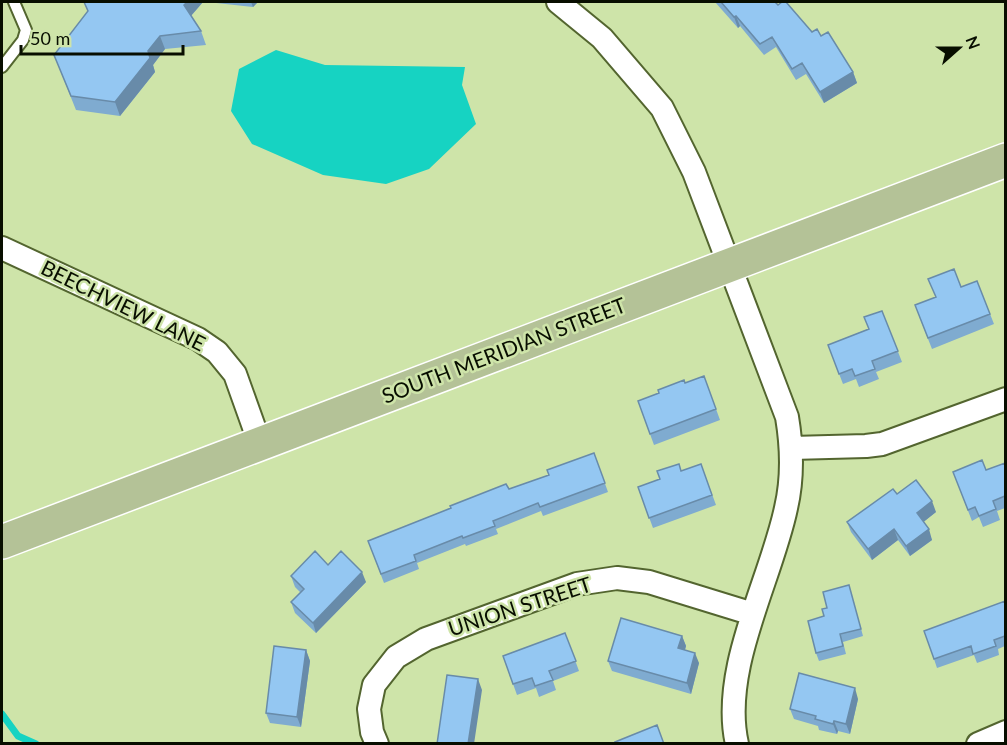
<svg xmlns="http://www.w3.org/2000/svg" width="1007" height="745" viewBox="0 0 1007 745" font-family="Lato,sans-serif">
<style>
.water{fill:#16d3c2}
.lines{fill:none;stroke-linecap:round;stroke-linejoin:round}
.stream{stroke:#16d3c2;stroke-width:7}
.service-casing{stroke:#53652f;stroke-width:14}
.minor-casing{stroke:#53652f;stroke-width:26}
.primary-casing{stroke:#fff;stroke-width:36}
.service{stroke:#fff;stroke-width:10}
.minor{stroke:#fff;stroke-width:22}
.primary{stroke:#b4c297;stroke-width:33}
.wall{fill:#7fabd0}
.shaded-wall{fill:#688ba9}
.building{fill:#94c7f2;stroke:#688ba9;stroke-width:1.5}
.labels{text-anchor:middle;stroke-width:5;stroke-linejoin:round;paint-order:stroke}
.street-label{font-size:21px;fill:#080e00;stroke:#cee4a9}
</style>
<rect width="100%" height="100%" fill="#cee4a9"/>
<path class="water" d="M276,50L325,65L465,67L462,85L476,124L429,169L386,184L323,175L252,144L231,111L239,69Z"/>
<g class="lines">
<path class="stream" d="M2,714L18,736L36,744"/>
<defs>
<path id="service" d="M2,67L23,40L26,30L14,2"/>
<path id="minor" d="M558,2L602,38L662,108L694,172L787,417C792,447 793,478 786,508C771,580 720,669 737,744
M2,248L198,339L217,352L235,374L260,444
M792,448L866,446L882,444L1006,399
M377,744L372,732L369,709L374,685L396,657L426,639L577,584L617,578L649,582L753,614
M978,744L1006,732"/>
<path id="primary" d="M2,542L1006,160"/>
</defs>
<use href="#service" class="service-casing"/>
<use href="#minor" class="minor-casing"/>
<use href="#primary" class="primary-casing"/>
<use href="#service" class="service"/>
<use href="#minor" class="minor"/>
<use href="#primary" class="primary"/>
</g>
<path class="wall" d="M84,2H203L191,16L201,31L206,45L165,49L153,65L155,72L120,116L76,110L54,55L88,12Z
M207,2H258L253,7Z
M715,2H775L778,5L812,32L821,36L853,72L857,83L824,103L806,74L796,80L776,47L764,55L740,26L738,28Z
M977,281L994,324L932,349L919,316L961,287Z
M882,311L902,362L876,372L879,379L859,387L856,379L843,384L828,345L868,329Z
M704,376L720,420L654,445L638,401Z
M594,453L608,492L543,516L541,511L496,529L498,534L466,546L465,544L417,563L419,569L384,583L368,541L451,508L509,489L549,475Z
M1005,463V508L997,511L1000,520L983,527L979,517L972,521L953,472L986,470Z
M701,464L716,505L653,528L638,487Z
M897,494L936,512L923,522L932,540L910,556L898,540L872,560L851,532L847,522Z
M328,565L366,582L316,633L295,613L291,602L301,593L295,587L291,576Z
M851,592L863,636L843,642L846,654L819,661L816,653L824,616L827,608Z
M1005,601V646L998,649L999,655L977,663L974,655L937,668L934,659Z
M565,633L579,671L553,681L556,690L539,697L536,688L517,695L503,656Z
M682,636L686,646L685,650L699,663L691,694L612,671L608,661Z
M306,650L310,661L301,727L270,723L266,713Z
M858,699L850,734L838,731L837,734L819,730L818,726L794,719L790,709Z"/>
<path class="shaded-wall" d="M187,2H203L189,18L184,5Z
M251,2H258L253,7Z
M736,16L740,26L738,28L734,17Z
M160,36L165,49L153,65L155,72L120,116L115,102L148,51Z
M853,72L857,83L824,103L820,92Z
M932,501L936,512L921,524L917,513Z
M894,529L898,540L872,560L868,549Z
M929,529L932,540L910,556L906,546Z
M362,572L366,582L316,633L313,623Z
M682,636L686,646L682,659L678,648Z
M306,650L310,661L301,727L297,717Z
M695,653L699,663L691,694L687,683Z
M478,679L482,690L474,744H468Z
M855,688L858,699L850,734L846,724Z
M834,721L838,731L837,734L833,724Z"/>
<path class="building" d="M84,2H187L184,5L201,31L160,36L148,51L150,58L115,102L71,96L54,55L88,11Z
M721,2H775L778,5L782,2H786L812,32L817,29L821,36L828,32L853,72L820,92L802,63L792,69L772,37L760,44L736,16L734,17Z
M954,269L961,287L977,281L990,314L928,338L915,305L936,297L928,279Z
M882,311L898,351L872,361L875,369L855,376L852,369L839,374L828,345L869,329L864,317Z
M704,376L716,409L650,434L638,401L659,393L658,390L684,380L685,383Z
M594,453L605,483L540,507L538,503L493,521L495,526L463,538L462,536L414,555L416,561L381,574L368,541L451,508L450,506L506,484L509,489L549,475L547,470Z
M982,460L986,470L1005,463V496L993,501L996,509L979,516L975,507L968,510L953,472Z
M679,464L681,471L701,464L712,495L649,518L638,487L660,479L657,471Z
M916,480L932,501L917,513L929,529L906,546L894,529L868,549L847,522L893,489L897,494Z
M315,551L328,565L341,551L362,572L313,623L291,602L304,589L291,576Z
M849,585L861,629L840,634L843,646L816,653L808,621L824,616L822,609L827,608L823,592Z
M1005,601V636L994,640L996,646L973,654L971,646L934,659L924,631Z
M621,618L682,636L678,648L695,653L687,683L608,661Z
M565,633L576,661L549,671L553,680L535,686L532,678L513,684L503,656Z
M274,646L306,650L297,717L266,713Z
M799,673L855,688L846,724L834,721L833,724L815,719L816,716L790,709Z
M447,675L478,679L468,744H437Z
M657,725L664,744H616L615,742Z"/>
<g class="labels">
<g class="street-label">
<text transform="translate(123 306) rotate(26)" y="7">BEECHVIEW LANE</text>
<text transform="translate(504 351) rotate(-21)" y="7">SOUTH MERIDIAN STREET</text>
<text transform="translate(520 607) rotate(-18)" y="7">UNION STREET</text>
</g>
</g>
<rect width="1007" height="745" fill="none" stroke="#080e00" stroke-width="6"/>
<g transform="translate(959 48) rotate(69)" stroke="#cee4a9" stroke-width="4.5" paint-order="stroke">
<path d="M0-4.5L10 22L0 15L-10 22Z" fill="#080e00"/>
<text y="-9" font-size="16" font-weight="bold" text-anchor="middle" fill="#080e00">N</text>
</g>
<path d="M21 45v9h162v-9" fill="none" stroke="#080e00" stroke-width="3"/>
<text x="30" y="45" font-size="18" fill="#080e00" stroke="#cee4a9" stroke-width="4.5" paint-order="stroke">50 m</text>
</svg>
